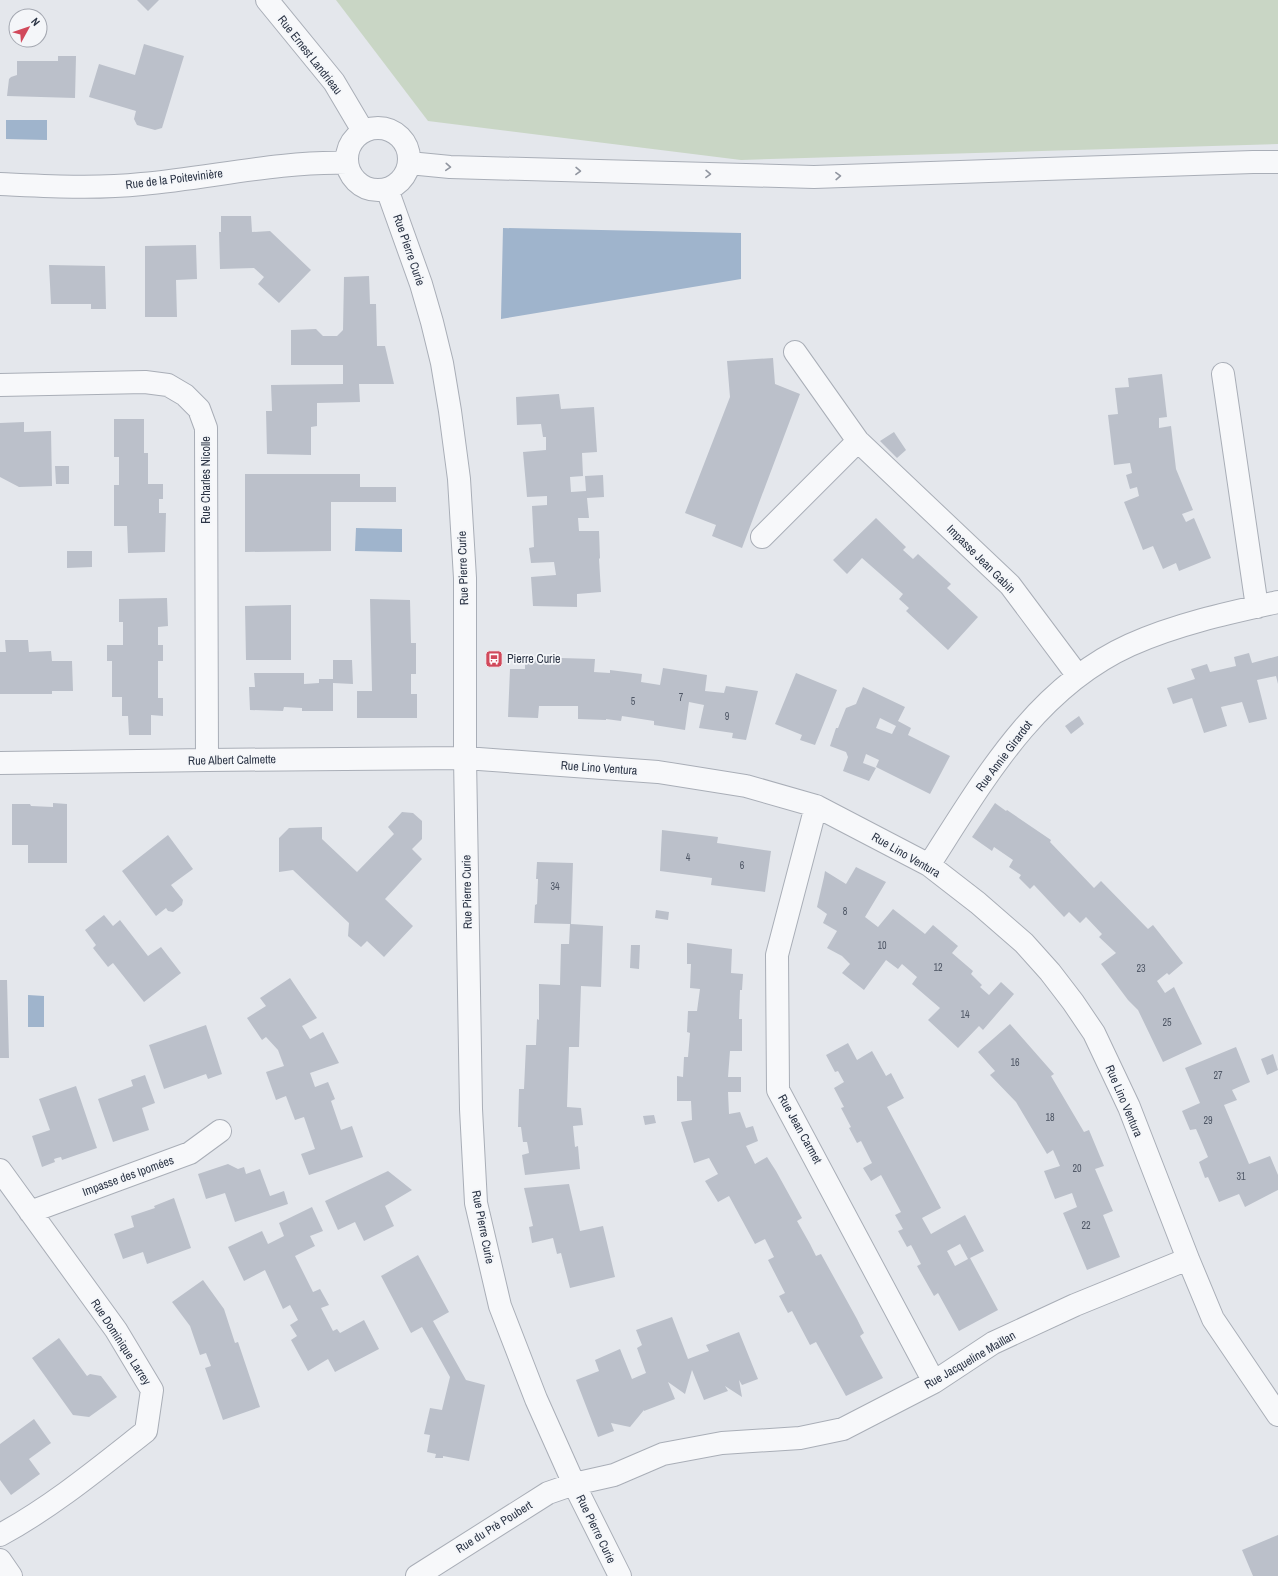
<svg xmlns="http://www.w3.org/2000/svg" width="1278" height="1576" viewBox="0 0 1278 1576" font-family="'Archivo Narrow',sans-serif">
<style>
.green{fill:#c9d6c5}
.water{fill:#9fb4cc}
.building{fill:#bbc0ca;fill-rule:evenodd}
.lines{fill:none;stroke-linecap:round;stroke-linejoin:round}
.minor-casing{stroke:#a9aeb7;stroke-width:24}
.minor{stroke:#f7f8fa;stroke-width:22}
.oneway{stroke:#9196a0}
.labels{text-anchor:middle;stroke-width:3.5;stroke-linejoin:round;paint-order:stroke}
.number-label{font-size:10px;fill:#4f5766}
.street-label{font-size:12px;fill:#2b3445;stroke:#f4f6f9}
.poi-label{font-size:12px;fill:#2b3445;stroke:#f4f6f9;text-anchor:start}
</style>
<rect width="100%" height="100%" fill="#e4e7ec"/>
<path class="green" d="M336,0H1278V144L741,160L428,121Z"/>
<path class="water" d="M6,120H47V140L6,139Z
M503,228L741,233V279L501,319Z
M356,528L402,529V552L355,551Z
M28,995L44,996V1027H28Z"/>
<path class="building" d="M137,0H159L148,11Z
M144,44L184,56L162,128L155,130L137,125L134,119L136,111L89,97L99,64L135,75Z
M58,56H76L75,98L7,96L9,79L11,77L17,75V61H58Z
M221,216H251L252,232L270,231L311,270L279,303L258,284L264,277L254,268L220,269L219,232H221Z
M196,245L197,279L176,280L177,317H145V246Z
M49,265L105,266L106,309H91V304H51Z
M369,276L370,304H376L377,346H385L394,384H359L360,402L317,403V426L311,427V455L267,454L266,411H272L271,385L343,384V365H291V330L316,329L323,336H337L343,330L344,277Z
M773,358L775,384L800,394L742,548L712,536L716,525L685,513L730,397L727,361Z
M1162,374L1167,417L1159,418V428L1171,426L1176,469L1193,510L1182,514L1186,522L1194,518L1211,558L1179,571L1176,563L1163,569L1153,546L1143,550L1124,502L1139,496L1137,487L1130,489L1126,475L1132,473L1130,463L1114,465L1108,415L1118,414L1115,388L1129,387L1128,378Z
M559,394L561,409L594,407L597,452L582,453L583,476L570,477L571,492L586,491L585,476L603,475L604,497L587,498L589,518H578L579,531H599L600,558L599,559L601,592L577,594V607L533,606L531,577L556,575L554,562L531,563L529,548L534,547L532,506L547,505V496L527,497L523,452L546,450V437H543L541,424L517,425L516,397Z
M114,419H144V453H148V484H163V499H159V513H166L165,552L128,553L127,526H114V485H119V457H114Z
M24,422V432L51,431L52,486L19,487L0,477V423Z
M894,432L906,450L897,458L880,441Z
M55,466H69V484H56Z
M245,474H360V487H396V502H331V551L245,552Z
M876,518L906,547L903,550L913,559L918,554L951,584L947,588L978,617L948,650L906,611L909,608L899,599L903,594L862,558L847,574L833,560Z
M67,551H92V567L67,568Z
M167,598L168,626L158,627V645H163V661H158V698H163V716L151,715V735H129L128,716H122V697H112V661H107V645H123V622H119V599Z
M370,599L410,600L411,643H416V674H411V694H417V718H357V691H372Z
M291,605V660H246L245,606Z
M5,640H28L29,652L51,651L52,661H72L73,691H52V694H0V652H6Z
M1249,653L1252,663L1278,656V684L1276,676L1257,680L1267,719L1249,723L1242,702L1221,707L1227,726L1204,733L1192,698L1173,704L1167,688L1195,679L1191,669L1207,664L1210,672L1236,666L1234,657Z
M561,658L595,659L594,672L610,673V670L642,674L641,682L660,685L663,668L707,675L705,691L724,693L726,686L758,691L746,740L732,738L733,733L699,728L704,705L689,702L685,730L654,725V721L622,716L621,721L606,719V720L578,719V706H539L538,718L508,717L510,669H525V659L561,660Z
M333,660H352L353,684L333,683V711H302V708L284,707L283,711L250,710L249,687H255L254,673H304V684L319,683V679H333Z
M796,673L837,690L815,745L800,740L802,735L775,724Z
M863,687L905,707L898,721L911,728L908,735L950,756L930,794L876,767L879,760L866,754L863,763L876,768L869,781L843,771L848,757L846,752L830,746L836,728H838L846,708L856,704ZM880,718L896,726L892,734L876,728Z
M1079,716L1084,724L1071,734L1065,726Z
M53,803L67,804V863H28V845H12V804H30L31,806L53,807Z
M995,803L1006,811L1007,810L1051,840L1050,842L1094,888L1101,881L1148,929L1153,925L1183,963L1169,975L1167,973L1157,981L1165,993L1174,987L1202,1044L1163,1062L1138,1010L1128,1000L1101,964L1116,953L1099,937L1102,934L1086,917L1080,923L1069,912L1064,917L1034,885L1030,889L1019,878L1021,875L1009,867L1013,860L994,847L992,851L972,837Z
M402,812L413,813L422,821V839L412,849L422,859L385,899L413,926L384,957L367,941L361,947L348,936L349,923L293,870L279,872V838L289,828L322,827V839L357,872L394,834L388,827Z
M662,830L718,837L717,843L771,851L765,892L711,885L712,878L660,871Z
M168,835L193,869L171,885L183,900L182,905L173,912L168,911L166,908L156,916L122,871Z
M537,862L573,863L571,924L603,926L601,987L581,986L579,1047H569L567,1107L581,1108L583,1125L573,1126L575,1147L578,1146L580,1169L525,1175L522,1155L529,1153L528,1147L527,1142H523L521,1127H518L519,1089H524L526,1045H536L537,1019L539,1020V984L560,985L561,944H569L570,924L534,923L535,905L537,904L538,879H536Z
M856,867L886,882L865,917L878,927L893,909L925,934L933,925L958,946L952,953L973,971L971,974L982,985L980,987L989,995L1001,982L1014,994L983,1030L979,1026L958,1048L928,1020L940,1008L912,984L917,977L902,964L898,969L886,960L864,990L842,973L850,964L842,956L827,948L837,931L823,923L827,914L817,907L824,877L843,888L824,877L825,871L846,884Z
M656,910L669,912L668,920L655,918Z
M104,915L113,926L120,920L148,956L161,947L181,973L144,1002L113,963L108,967L93,948L96,945L85,930Z
M687,943L732,949L731,973L743,974L742,990H740L739,1019H742V1051H730L728,1077H741V1092H728L729,1114L740,1112L746,1128L753,1126L758,1141L746,1146L755,1164L767,1157L776,1171L802,1218L797,1221L810,1244L816,1256L821,1254L857,1319L864,1333L860,1336L883,1378L846,1396L816,1342L810,1345L792,1311L788,1313L779,1296L785,1293L768,1260L774,1257L765,1239L755,1244L729,1196L718,1202L705,1181L718,1174L709,1158L694,1163L681,1122L692,1120L691,1101H677V1076L683,1077L684,1057H688L690,1033L687,1032L688,1011H697L700,989L690,988L691,964H687Z
M631,945H640L639,969L630,968Z
M290,978L317,1018L302,1026L310,1039L323,1032L339,1063L310,1073L315,1087L328,1082L335,1099L331,1101L341,1130L352,1126L363,1157L309,1175L301,1154L315,1149L304,1117L295,1120L286,1096L276,1100L266,1072L284,1066L278,1050L266,1037L262,1040L247,1018L266,1006L260,998Z
M0,980H7L9,1058H0Z
M1010,1024L1054,1074L1051,1076L1084,1132L1089,1130L1104,1166L1095,1169L1113,1211L1103,1215L1120,1257L1087,1270L1063,1213L1077,1207L1072,1193L1055,1199L1044,1171L1060,1166L1053,1150L1047,1154L1016,1102L990,1075L995,1071L978,1052Z
M206,1025L222,1074L208,1079L206,1074L164,1089L149,1045Z
M848,1043L857,1060L872,1051L886,1076L891,1073L904,1098L887,1107L941,1208L922,1218L931,1234L965,1215L984,1251L970,1258L998,1310L959,1331L938,1293L934,1296L917,1266L921,1264L911,1245L907,1247L898,1231L903,1229L895,1215L901,1212L881,1175L871,1181L863,1168L872,1163L861,1141L857,1143L849,1128L851,1127L841,1108L844,1107L834,1088L844,1082L838,1071L835,1072L826,1055ZM960,1244L968,1259L955,1266L947,1251Z
M1236,1047L1250,1082L1232,1090L1237,1100L1224,1105L1249,1164L1270,1156L1278,1175V1190L1245,1207L1239,1194L1219,1202L1208,1177L1205,1178L1199,1162L1208,1157L1200,1138L1196,1129L1190,1130L1182,1111L1200,1103L1185,1068Z
M1273,1054L1278,1070L1267,1075L1261,1059Z
M145,1075L155,1103L142,1108L149,1130L113,1142L98,1099L133,1086L131,1080Z
M76,1086L97,1148L62,1160L61,1157L57,1158L54,1159L55,1162L42,1167L32,1136L50,1130L39,1099Z
M654,1115L656,1123L645,1125L643,1116Z
M228,1164L238,1169L244,1167L246,1174L260,1169L270,1196L284,1191L288,1204L235,1222L225,1193L206,1199L198,1174Z
M388,1171L412,1190L385,1206L394,1226L364,1241L355,1222L338,1230L325,1201Z
M569,1184L580,1231L603,1226L615,1277L570,1288L561,1253L557,1254L553,1238L532,1243L529,1227L533,1226L524,1188Z
M174,1198L191,1248L147,1264L143,1252L123,1259L114,1234L134,1227L131,1216L155,1208L154,1206Z
M312,1207L323,1231L310,1236L315,1246L295,1256L313,1292L320,1289L329,1305L321,1308L333,1331L337,1329L340,1333L364,1320L379,1349L335,1372L328,1359L308,1371L291,1340L297,1336L290,1325L298,1320L290,1305L283,1309L265,1270L244,1281L228,1247L262,1231L268,1244L284,1236L279,1223Z
M418,1255L449,1312L433,1321L466,1380L485,1385L469,1461L443,1456V1458H435L436,1454L427,1452L430,1435L424,1434L430,1408L442,1410L450,1377L422,1327L411,1333L381,1276Z
M203,1280L224,1309L235,1343L238,1342L260,1407L223,1420L205,1368L211,1366L206,1353L200,1355L190,1326L172,1302Z
M672,1317L688,1359L709,1351L706,1345L739,1332L758,1379L742,1385L739,1380L742,1397L725,1386L728,1391L704,1400L692,1370L685,1394L668,1382L675,1399L644,1411V1410L630,1427L611,1423L614,1431L598,1437L576,1380L599,1371L595,1360L620,1349L632,1379L646,1373L637,1348L642,1345L636,1330Z
M59,1338L87,1376L90,1374L101,1376L117,1397L89,1417L73,1415L32,1358Z
M34,1419L51,1443L29,1459L40,1474L11,1495L0,1480V1444Z
M1278,1535V1576H1253L1242,1550Z"/>
<g class="lines">
<defs>
<path id="minor" d="M267,0L334,82L363,131
M347 159a31 31 0 1 1 62 0a31 31 0 1 1-62 0Z
M409,163L450,167L814,177L1253,162H1278
M0,184C47,186 95,189 142,184C211,178 278,161 347,163
M387,189L421,284L432,322L442,363L450,411L459,479L465,578V758L471,1109L476,1203L500,1306L536,1399L574,1484L620,1576
M795,352L858,441L1010,585L1078,676
M1223,374L1257,607
M0,385L145,382L168,385L185,395L199,409L206,428L207,760
M762,537L858,441
M0,763L207,760L465,758L658,772L746,786L816,806L929,865L978,903L1024,943L1050,972L1073,1002L1094,1033L1129,1107L1188,1259L1213,1319L1278,1415
M816,806L777,955L778,1090L934,1382
M929,865C983,781 1035,688 1130,645C1177,624 1228,613 1278,602
M0,1170L116,1330L152,1390L146,1431C99,1468 52,1507 0,1535
M30,1212L190,1153L220,1131
M0,1560L11,1576
M417,1576L548,1493L574,1484L614,1475L663,1454L722,1443L800,1438L843,1429L934,1382L993,1343L1075,1305L1188,1259"/>
</defs>
<use href="#minor" class="minor-casing"/>
<use href="#minor" class="minor"/>
</g>
<defs><path id="oneway-chevron" d="M-2-3.5L2.5 0L-2 3.5" fill="none" stroke-width="1.6" stroke-linecap="round" stroke-linejoin="round"/></defs>
<g class="oneway">
<use href="#oneway-chevron" transform="translate(448 167) rotate(4)"/>
<use href="#oneway-chevron" transform="translate(578 171) rotate(1)"/>
<use href="#oneway-chevron" transform="translate(708 174) rotate(1)"/>
<use href="#oneway-chevron" transform="translate(838 176) rotate(-2)"/>
</g>
<defs>
<symbol id="bus-square" viewBox="-11 -11 22 22"><rect x="-9" y="-9" width="18" height="18" rx="4" fill="#d1495b" stroke="#f4f6f9"/><path d="M-5-6H5V4H4V6H2V4H-2V6H-4V4H-5ZM-3.5-4V0h7V-4ZM-3.5 1.2v1.5H-2V1.2ZM2 1.2v1.5H3.5V1.2Z" fill="#fff"/></symbol>
</defs>
<g fill-rule="evenodd">
<use href="#bus-square" x="484" y="649" width="20" height="20"/>
</g>
<g class="labels">
<g class="number-label">
<text x="681" y="701">7</text>
<text x="633" y="705">5</text>
<text x="727" y="720">9</text>
<text x="688" y="861">4</text>
<text x="742" y="869">6</text>
<text x="555" y="890">34</text>
<text x="845" y="915">8</text>
<text x="882" y="949">10</text>
<text x="938" y="971">12</text>
<text x="1141" y="972">23</text>
<text x="965" y="1018">14</text>
<text x="1167" y="1026">25</text>
<text x="1015" y="1066">16</text>
<text x="1218" y="1079">27</text>
<text x="1050" y="1121">18</text>
<text x="1208" y="1124">29</text>
<text x="1077" y="1172">20</text>
<text x="1241" y="1180">31</text>
<text x="1086" y="1229">22</text>
</g>
<g class="street-label">
<text transform="translate(310 55) rotate(52)" y="4">Rue Ernest Landrieau</text>
<text transform="translate(174 179) rotate(-7)" y="4">Rue de la Poitevinière</text>
<text transform="translate(409 250) rotate(71)" y="4">Rue Pierre Curie</text>
<text transform="translate(206 480) rotate(-90)" y="4">Rue Charles Nicolle</text>
<text transform="translate(981 559) rotate(45)" y="4">Impasse Jean Gabin</text>
<text transform="translate(463 568) rotate(-92)" y="4">Rue Pierre Curie</text>
<text transform="translate(1004 756) rotate(-53)" y="4">Rue Annie Girardot</text>
<text transform="translate(232 760) rotate(-1)" y="4">Rue Albert Calmette</text>
<text transform="translate(599 768) rotate(4)" y="4">Rue Lino Ventura</text>
<text transform="translate(906 855) rotate(30)" y="4">Rue Lino Ventura</text>
<text transform="translate(467 892) rotate(-91)" y="4">Rue Pierre Curie</text>
<text transform="translate(1124 1101) rotate(67)" y="4">Rue Lino Ventura</text>
<text transform="translate(800 1129) rotate(61)" y="4">Rue Jean Carmet</text>
<text transform="translate(128 1176) rotate(-20)" y="4">Impasse des Ipomées</text>
<text transform="translate(483 1227) rotate(79)" y="4">Rue Pierre Curie</text>
<text transform="translate(121 1342) rotate(57)" y="4">Rue Dominique Larrey</text>
<text transform="translate(970 1360) rotate(-30)" y="4">Rue Jacqueline Maillan</text>
<text transform="translate(494 1527) rotate(-32)" y="4">Rue du Prè Poubert</text>
<text transform="translate(596 1529) rotate(64)" y="4">Rue Pierre Curie</text>
</g>
<g class="poi-label">
<text x="507" y="663">Pierre Curie</text>
</g>
</g>
<g transform="translate(28 28) rotate(50)"><circle r="19" fill="#f4f6f9" stroke="#a4a8b1"/>
<path d="M0-3L7 15L0 10L-7 15Z" fill="#d1495b"/>
<text y="-6" font-size="11" font-weight="bold" text-anchor="middle" fill="#2b3445">N</text>
</g>
</svg>
